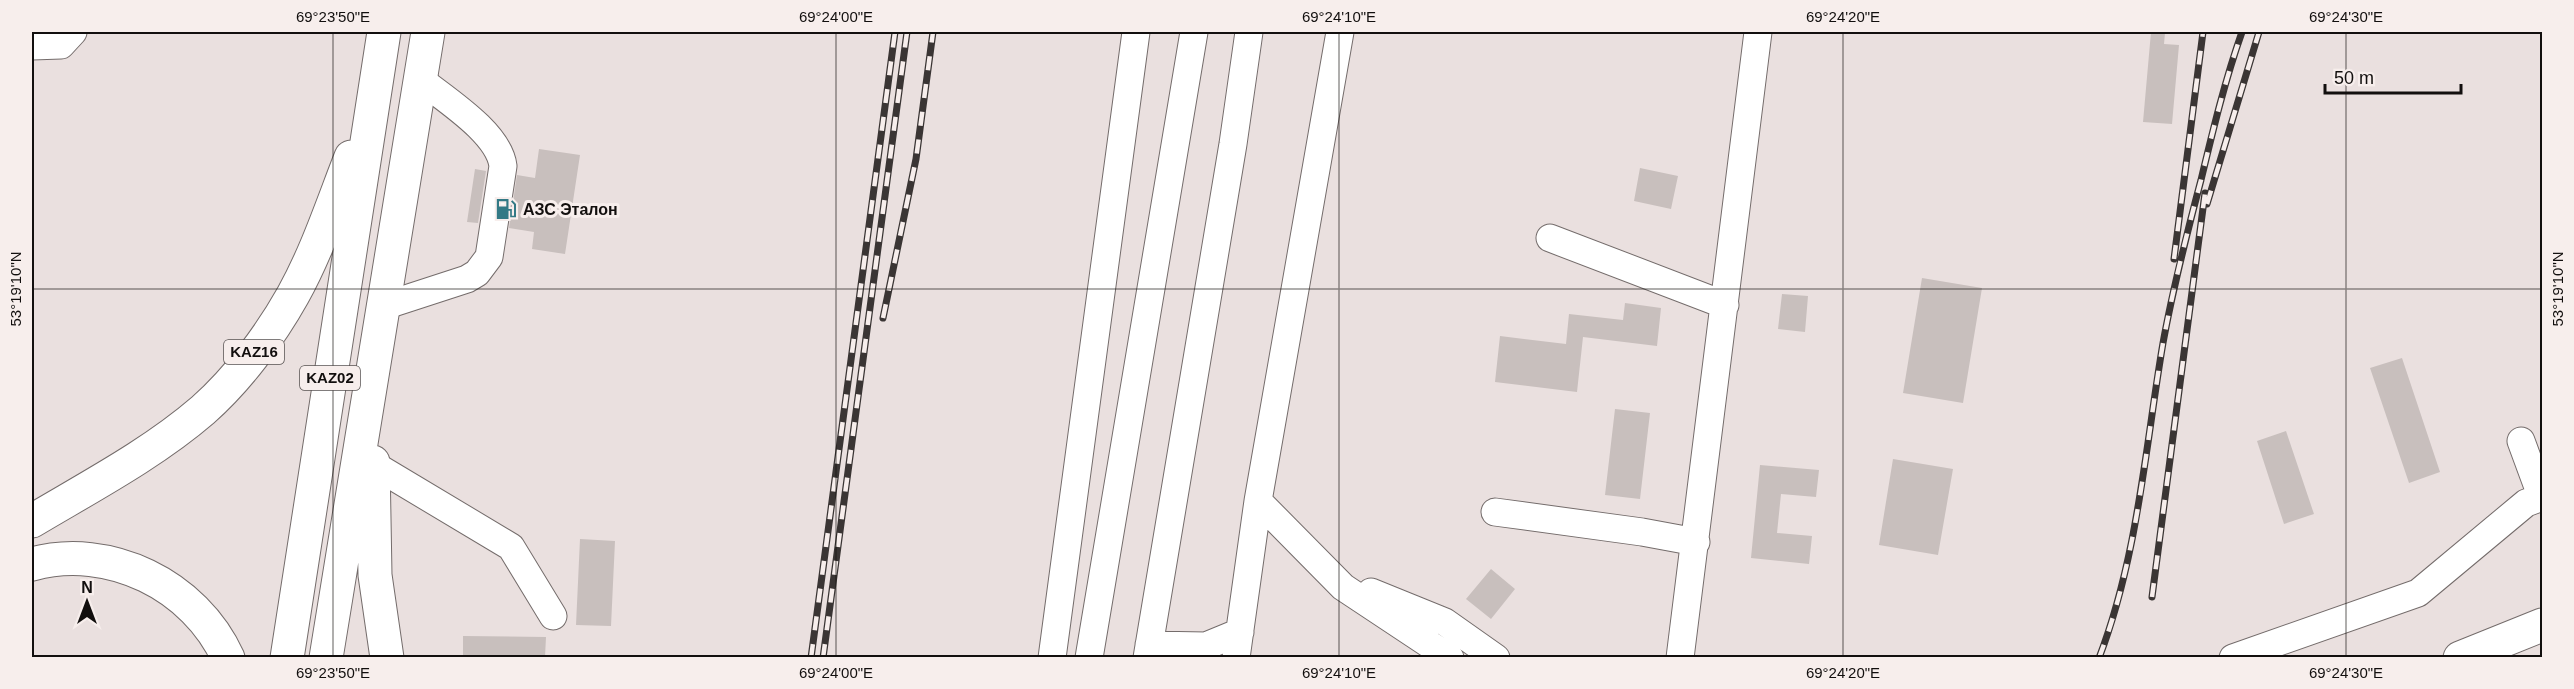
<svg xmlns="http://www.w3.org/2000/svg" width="2574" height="689" viewBox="0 0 2574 689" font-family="Arial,sans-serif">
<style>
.building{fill:#c8bfbd}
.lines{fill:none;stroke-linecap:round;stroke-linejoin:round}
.minor-casing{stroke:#746c6b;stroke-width:29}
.highway-casing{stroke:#746c6b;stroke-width:35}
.minor{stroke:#fff;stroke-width:27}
.highway{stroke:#fff;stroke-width:33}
.rail-casing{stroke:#3a3534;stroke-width:7}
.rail{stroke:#f7eeec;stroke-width:4.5;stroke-dasharray:14;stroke-linecap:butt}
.ticks{fill:none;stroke:#120f0e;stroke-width:1.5;stroke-opacity:0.45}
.labels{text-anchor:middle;stroke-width:6;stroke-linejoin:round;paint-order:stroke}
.shield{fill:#f7eeec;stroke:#575251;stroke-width:1.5}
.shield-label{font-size:15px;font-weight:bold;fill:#120f0e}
.poi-label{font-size:16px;font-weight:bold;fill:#120f0e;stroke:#f7eeec;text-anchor:start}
.neatline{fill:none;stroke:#120f0e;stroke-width:2}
.ticks-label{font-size:15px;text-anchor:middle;fill:#120f0e}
</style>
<rect width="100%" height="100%" fill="#eae0df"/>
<path class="building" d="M2151,32L2165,33L2164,44L2179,45L2172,124L2143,122Z
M539,149L580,155L565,254L532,249L534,232L509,228L517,175L535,178Z
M1640,168L1678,176L1671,209L1634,201Z
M475,169L486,171L478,223L467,222Z
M1922,278L1982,288L1963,403L1903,393Z
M1782,294L1808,296L1805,332L1778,329Z
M1625,303L1661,308L1657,346L1583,337L1577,392L1495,382L1500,336L1566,344L1569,314L1623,320Z
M2402,358L2440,472L2409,483L2370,368Z
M1615,409L1650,413L1640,499L1605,495Z
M2286,431L2314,514L2284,524L2257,441Z
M1893,459L1953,469L1938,555L1879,545Z
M1760,465L1819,470L1816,497L1781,494L1777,533L1812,536L1809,564L1751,558Z
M580,539L615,541L611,626L576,625Z
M1491,569L1515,589L1491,619L1466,599Z
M463,636L546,637L545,657H463Z"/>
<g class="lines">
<defs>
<path id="minor" d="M32,46L61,45L73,32
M1550,238L1725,305
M384,306L467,279L477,273L489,257L503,166C499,133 446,100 421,80
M2521,441L2542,498
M374,465L511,547L553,616
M1258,501L1343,587L1450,658
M1495,512L1642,532L1696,542
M1371,592L1445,622L1496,658
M1149,645L1206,646L1240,632
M1052,658L1136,32
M1089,658L1194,32
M1147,658L1233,144L1249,32
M1236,658L1258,501L1340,32
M1680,658L1758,32
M2233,658L2418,593L2526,503L2542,497"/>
<path id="highway" d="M373,462L375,575L387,658
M32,521C89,487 152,454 203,410C238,379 270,336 293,295C317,252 333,203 351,157
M32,564C109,543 195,585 228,658
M287,658L384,32
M326,658L428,32
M2460,658L2542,625"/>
</defs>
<use href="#minor" class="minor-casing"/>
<use href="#highway" class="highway-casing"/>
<use href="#minor" class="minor"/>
<use href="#highway" class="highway"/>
<defs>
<path id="rail" d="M2207,204L2259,32
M2174,259L2203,32
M883,318L916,159L933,32
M2152,597L2205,193
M811,658L895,32
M823,658L907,32
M2099,658C2138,556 2145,449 2163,343C2173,288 2187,233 2201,180C2213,130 2225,80 2242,32"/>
</defs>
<use href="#rail" class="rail-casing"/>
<use href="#rail" class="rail"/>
</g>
<path class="ticks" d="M333,32V658M836,32V658M1339,32V658M1843,32V658M2346,32V658M32,289H2542"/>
<defs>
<symbol id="fuel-bare" viewBox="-9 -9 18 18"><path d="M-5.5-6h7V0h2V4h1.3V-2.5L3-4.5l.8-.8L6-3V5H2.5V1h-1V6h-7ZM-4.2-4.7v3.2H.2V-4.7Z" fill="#327985" stroke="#f7eeec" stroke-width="2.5" paint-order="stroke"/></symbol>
</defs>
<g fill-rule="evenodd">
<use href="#fuel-bare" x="491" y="194" width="30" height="30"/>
</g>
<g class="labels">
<g class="shield">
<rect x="224" y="340" width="60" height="24" rx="4.5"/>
<rect x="300" y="366" width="60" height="24" rx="4.5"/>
</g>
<g class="shield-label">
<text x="254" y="357">KAZ16</text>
<text x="330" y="383">KАZ02</text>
</g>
<g class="poi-label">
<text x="523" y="215">АЗС Эталон</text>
</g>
</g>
<rect width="2574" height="689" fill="none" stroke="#f7eeec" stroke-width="66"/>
<g transform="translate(87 602)" stroke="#f7eeec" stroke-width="4.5" paint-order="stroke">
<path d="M0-4.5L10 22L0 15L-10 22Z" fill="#120f0e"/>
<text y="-9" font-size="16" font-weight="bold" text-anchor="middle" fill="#120f0e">N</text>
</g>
<path d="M2325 84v9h136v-9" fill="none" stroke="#120f0e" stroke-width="3"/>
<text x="2334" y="84" font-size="18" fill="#120f0e" stroke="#f7eeec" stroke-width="4.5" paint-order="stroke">50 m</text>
<rect x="33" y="33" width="2508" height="623" class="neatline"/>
<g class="ticks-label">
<text x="333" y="22">69°23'50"E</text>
<text x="836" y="22">69°24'00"E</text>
<text x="1339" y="22">69°24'10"E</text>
<text x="1843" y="22">69°24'20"E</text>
<text x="2346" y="22">69°24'30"E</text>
<text transform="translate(16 289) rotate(-90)" y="5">53°19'10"N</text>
<text transform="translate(2558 289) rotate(-90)" y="5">53°19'10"N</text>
<text x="333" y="678">69°23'50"E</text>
<text x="836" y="678">69°24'00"E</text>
<text x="1339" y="678">69°24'10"E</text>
<text x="1843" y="678">69°24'20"E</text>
<text x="2346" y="678">69°24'30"E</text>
</g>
</svg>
